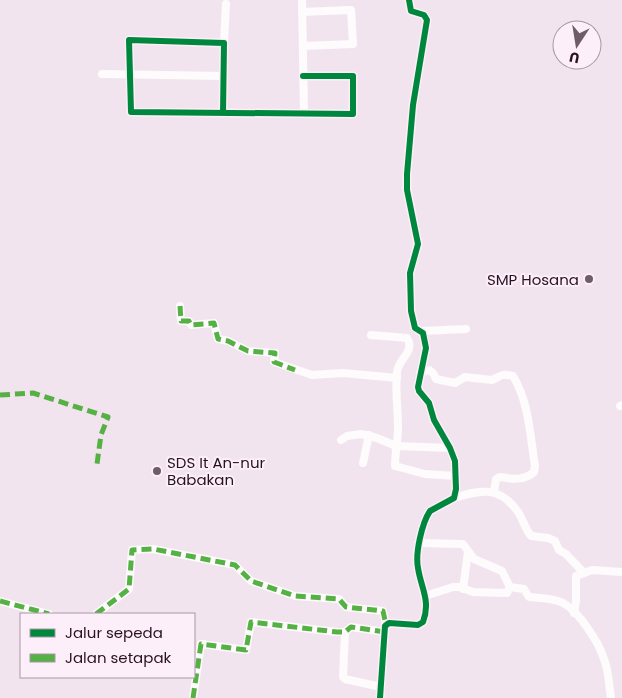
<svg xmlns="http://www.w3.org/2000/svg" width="622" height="698" viewBox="0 0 622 698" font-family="Poppins,sans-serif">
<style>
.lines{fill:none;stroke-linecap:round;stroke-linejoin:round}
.minor{stroke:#fdfbfc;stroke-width:8}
.quiet{stroke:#56b145;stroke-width:5;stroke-dasharray:10 5;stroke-linecap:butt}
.cycleway-casing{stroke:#fdeff9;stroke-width:9}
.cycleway{stroke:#00873e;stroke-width:6}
.poi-dot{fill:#6f5c6b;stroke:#fdeff9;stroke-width:2}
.labels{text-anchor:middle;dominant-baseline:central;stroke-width:4;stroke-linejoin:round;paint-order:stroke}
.poi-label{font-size:15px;fill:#291224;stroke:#fdeff9;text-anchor:end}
</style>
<rect width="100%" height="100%" fill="#f2e4ee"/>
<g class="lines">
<!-- minor -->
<g class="minor">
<polyline points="302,0 304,114"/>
<polyline points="302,12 351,10 353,44 303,46"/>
<polyline points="224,43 226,4"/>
<polyline points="102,74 224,76"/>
<polyline points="223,113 224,43 129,40 131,112 353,114 353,76 303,76"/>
<polyline points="180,306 181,321 189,321 191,325 214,323 218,339 228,341 248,351 275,353 274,362 312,375 343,373 397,378"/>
<polyline points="421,331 466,329"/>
<path d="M 371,335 L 407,338 C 416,351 398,359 397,372 C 395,390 398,409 398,427 C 398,440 395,453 395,466 L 425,474 L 456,476"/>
<path d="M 420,373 L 429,370 L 433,373 L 436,379 L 455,383 L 465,377 L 492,380 C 501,376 501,373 513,376 C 529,402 530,435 535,466 L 534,472 C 524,481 512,479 500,477 L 496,479 L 494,492"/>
<polyline points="620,406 622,405"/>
<polyline points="341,440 347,436 361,434 377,438 396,446 450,448"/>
<polyline points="363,463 369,435"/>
<path d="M 454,498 C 480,490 499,485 518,512 C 523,519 525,529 531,536 L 548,538 L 555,541 L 559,550 L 566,554 L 584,573"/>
<path d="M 420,543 L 463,544 L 474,559 L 502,571 L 510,587 L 524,589 L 529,597 C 540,598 554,598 563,603 C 579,611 599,643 604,659 C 609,671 609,686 611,698"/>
<polyline points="463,589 468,552"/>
<polyline points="425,596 453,587 460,587 473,592 507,593 510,587"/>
<polyline points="0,601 49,614"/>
<polyline points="574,613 576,601 576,576 592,570 622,572"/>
<polyline points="96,614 129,589 132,550 153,549 235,565 251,581 295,596 339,599 346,607 383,611 386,625"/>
<polyline points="345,632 343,677 345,679 381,687"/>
<polyline points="193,698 201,644 246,650 251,622 337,632 345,632 351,627 385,632"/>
<path d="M 380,698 L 385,626 L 389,623 L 418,625 L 423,622 C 431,601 421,588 418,568 C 415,553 422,523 430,511 L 454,498 L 456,489 L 455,461 L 450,448 L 434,420 L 429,403 L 419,391 L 418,387 L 426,348 L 423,333 L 415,328 L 411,311 L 410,273 L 418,244 L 407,190 L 407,174 L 413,105 L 427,20 L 424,15 L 411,11 L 409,0"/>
</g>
<!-- quiet -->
<g class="quiet">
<polyline points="180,306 181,321 189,321 191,325 214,323 218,339 228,341 248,351 275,353 274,362 295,370"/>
<polyline points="0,395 33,393 108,417 101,435 97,464"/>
<polyline points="0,601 49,614"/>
<polyline points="96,614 129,589 132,550 153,549 235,565 251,581 295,596 339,599 346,607 383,611 386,625"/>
<polyline points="193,698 201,644 246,650 251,622 337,632 345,632 351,627 385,632"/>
</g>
<defs>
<g id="cycleway">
<polyline points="223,113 224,43 129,40 131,112 353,114 353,76 303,76"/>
<path d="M 380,698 L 385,626 L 389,623 L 418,625 L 423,622 C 431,601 421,588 418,568 C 415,553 422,523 430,511 L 454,498 L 456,489 L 455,461 L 450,448 L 434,420 L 429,403 L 419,391 L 418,387 L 426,348 L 423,333 L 415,328 L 411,311 L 410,273 L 418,244 L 407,190 L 407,174 L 413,105 L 427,20 L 424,15 L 411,11 L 409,0"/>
</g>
</defs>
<!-- cycleway casing -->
<use href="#cycleway" class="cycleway-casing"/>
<!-- cycleway -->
<use href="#cycleway" class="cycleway"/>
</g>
<!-- markers -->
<g class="poi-dot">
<circle cx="589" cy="279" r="5"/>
<circle cx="157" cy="471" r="5"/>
</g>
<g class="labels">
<!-- poi labels -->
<g class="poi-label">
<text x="579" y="279">SMP Hosana</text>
<text x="167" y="462" text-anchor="start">SDS It An-nur<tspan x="167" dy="17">Babakan</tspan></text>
</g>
</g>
<!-- legend -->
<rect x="20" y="613" width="175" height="65" fill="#fdeff9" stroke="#a897a4"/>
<rect x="30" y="629" width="25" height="8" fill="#00873e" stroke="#a897a4"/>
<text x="65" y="638" font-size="15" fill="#291224">Jalur sepeda</text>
<rect x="30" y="654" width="25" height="8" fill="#56b145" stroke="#a897a4"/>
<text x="65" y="663" font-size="15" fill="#291224">Jalan setapak</text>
<!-- north arrow -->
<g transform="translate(577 45) rotate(192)"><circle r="24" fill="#fdeff9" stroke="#a897a4"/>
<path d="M0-4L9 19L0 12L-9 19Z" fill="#6f5c6b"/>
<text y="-8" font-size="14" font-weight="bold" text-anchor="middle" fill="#291224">U</text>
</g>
</svg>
